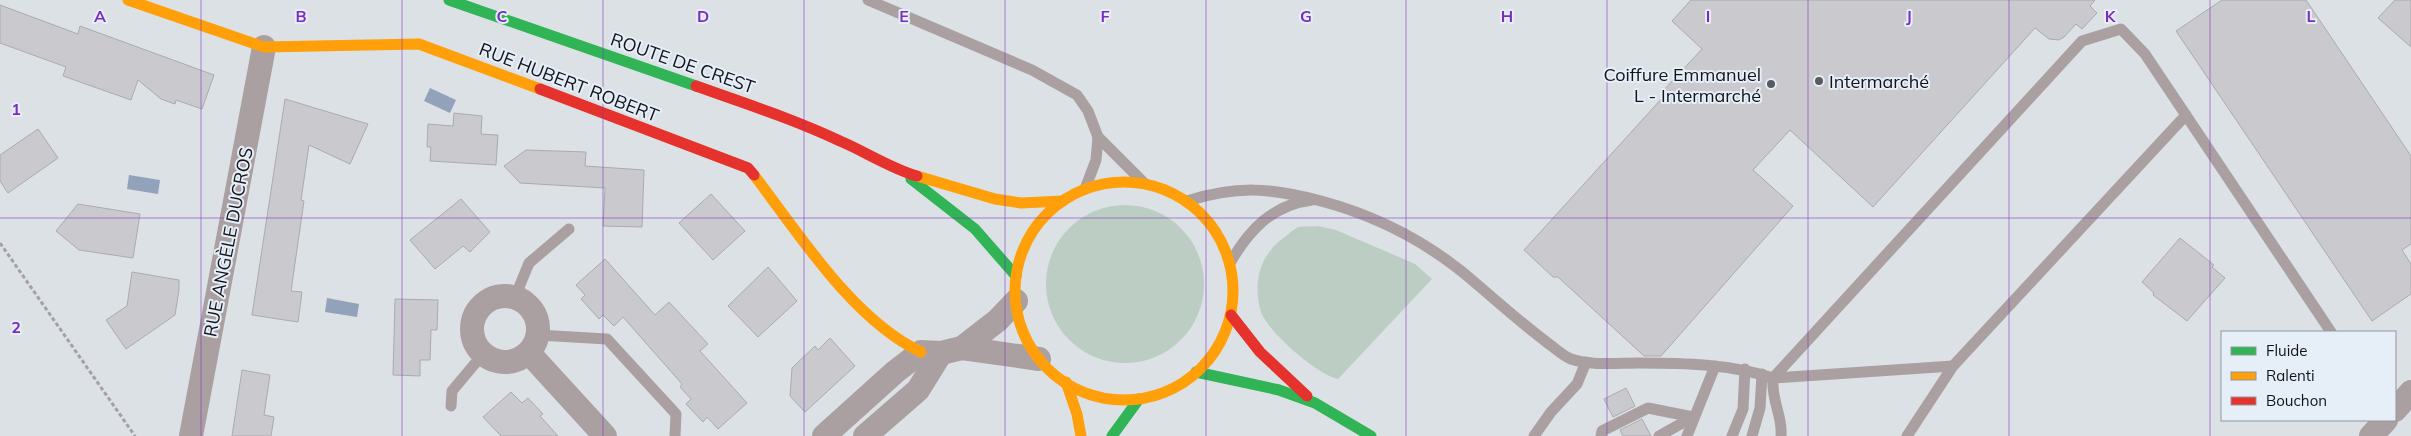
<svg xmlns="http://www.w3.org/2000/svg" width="2411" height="436" viewBox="0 0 2411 436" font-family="Mulish,sans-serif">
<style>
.green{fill:#bccdc3}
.water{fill:#92a2bb}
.building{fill:#c9c9ce;stroke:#aaabaf}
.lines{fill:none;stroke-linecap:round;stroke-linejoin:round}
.path{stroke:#a6a0a2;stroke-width:3;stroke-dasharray:4 2.5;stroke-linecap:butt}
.lane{stroke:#aba0a1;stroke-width:11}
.street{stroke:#aba0a1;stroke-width:24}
.fast{stroke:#30b455;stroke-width:11}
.slow{stroke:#ff9f0a;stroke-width:11}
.jam{stroke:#e5322d;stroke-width:11}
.grid{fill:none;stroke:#7b2cbf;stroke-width:1;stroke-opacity:0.55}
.poi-dot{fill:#585c60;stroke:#e6eef8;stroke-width:2}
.labels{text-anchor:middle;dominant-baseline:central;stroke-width:4;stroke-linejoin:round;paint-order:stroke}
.street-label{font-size:18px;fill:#111418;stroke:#e6eef8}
.poi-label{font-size:18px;fill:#111418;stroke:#e6eef8;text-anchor:end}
.grid-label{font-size:16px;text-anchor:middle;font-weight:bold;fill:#7b2cbf;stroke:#e6eef8;stroke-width:4;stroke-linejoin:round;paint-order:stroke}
</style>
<rect width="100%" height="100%" fill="#dce1e6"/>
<!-- green -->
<g class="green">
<circle cx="1125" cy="284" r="79"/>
<path d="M 1318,226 L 1336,230 L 1415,264 L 1432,279 L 1338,379 C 1317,375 1265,330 1260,309 C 1253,279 1261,253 1286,236 C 1290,233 1295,228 1299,227 C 1304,226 1312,227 1318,226 Z"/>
</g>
<!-- water -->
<g class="water">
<polygon points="430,88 456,100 450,113 424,101"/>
<polygon points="129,175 160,180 158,194 127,189"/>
<polygon points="327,298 359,304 357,317 325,312"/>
</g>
<!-- building -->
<g class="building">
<polygon points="1691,0 2095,0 2090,6 2097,13 2082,29 2076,24 2064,37 2059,40 2049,39 2035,28 1873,207 1790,130 1753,170 1793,206 1661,356 1644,356 1558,277 1553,277 1524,250 1664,96 1661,93 1702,49 1672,21"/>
<polygon points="2222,0 2306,0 2411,156 2411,244 2402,250 2411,264 2411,294 2372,321 2176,31"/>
<polygon points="2395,0 2411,0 2411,47 2378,18"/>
<polygon points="0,5 78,34 80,26 214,75 202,109 176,100 175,104 161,99 138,80 131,100 63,76 66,67 0,43"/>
<polygon points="285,99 368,124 350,164 309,145 301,200 304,201 291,291 302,292 298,322 252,315"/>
<polygon points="454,113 482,116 481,134 498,135 496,165 430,161 431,147 427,147 428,124 453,126"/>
<polygon points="38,129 58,158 8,193 0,181 0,155"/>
<polygon points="526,150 586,152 585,166 644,170 642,227 603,226 605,188 520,183 504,166"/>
<polygon points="711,194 745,231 713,260 679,223"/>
<polygon points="461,199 490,232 470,252 463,246 435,269 410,240"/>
<polygon points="78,204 140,214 133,258 79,250 56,231"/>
<polygon points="2180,238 2214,265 2212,267 2225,278 2187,321 2153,295 2154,293 2142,282"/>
<polygon points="605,259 655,315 669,302 708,344 700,351 747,403 718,429 707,417 703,422 686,404 691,399 680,387 682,384 623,317 614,326 603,315 599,319 581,299 585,295 576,285"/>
<polygon points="768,267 797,301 758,337 728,306"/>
<polygon points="132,272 179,280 179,290 175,315 126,349 106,320 127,306"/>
<polygon points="395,299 438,300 437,330 431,330 430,360 420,360 420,376 393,375"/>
<polygon points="830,338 855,366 805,412 790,396 792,368 815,346 818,350"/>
<polygon points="242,370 270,375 264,415 274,417 271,436 232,436"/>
<polygon points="1626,388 1635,406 1613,417 1604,399"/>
<polygon points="511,392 522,403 528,398 543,414 540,416 558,436 501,436 483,417"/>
<polygon points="1642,419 1651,436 1623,436 1620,430"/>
</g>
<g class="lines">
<!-- path -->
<polyline class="path" points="0,243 135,436"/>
<!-- lane -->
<g class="lane">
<polyline points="868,0 1032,70 1077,95 1088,111 1098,137 1144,183"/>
<polyline points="1085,189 1096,160 1098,137"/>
<path d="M 1187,201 C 1238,185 1271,188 1321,201 C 1381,217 1432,244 1479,286 C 1502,306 1525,326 1549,344 C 1556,349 1563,356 1571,359 C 1592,366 1617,363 1639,363 C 1684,363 1730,364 1773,378 L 2082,41 L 2121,29 L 2145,54 L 2331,332"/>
<path d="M 1230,263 C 1249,230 1272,205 1312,200"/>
<polyline points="515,297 529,263 569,229"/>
<polyline points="538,335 607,339 676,414 675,436"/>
<polyline points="451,406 452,391 483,354"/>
<polyline points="1534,436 1551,412 1577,384 1586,362"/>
<polyline points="1601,436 1602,431 1648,408 1693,417"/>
<polyline points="1659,436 1693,417"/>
<polyline points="1687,436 1715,366"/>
<polyline points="1732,436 1743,409 1745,369"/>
<polyline points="1752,436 1760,408 1762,374"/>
<path d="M 1781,436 C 1783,416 1771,401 1773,378 L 1953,366"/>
<polyline points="1907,436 1953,366 2186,115"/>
</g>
<!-- street -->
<g class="street">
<circle cx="505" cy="329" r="33"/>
<polyline points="962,348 998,320 1016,301"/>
<polyline points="529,353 605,436"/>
<polyline points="2395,410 2411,392"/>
<polyline points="191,436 264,47"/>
<polyline points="824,436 895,372 921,352 941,353 962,348 1039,359"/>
<polyline points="865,436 918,390 941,353"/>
<polyline points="2371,436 2386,420"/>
</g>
<!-- fast -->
<g class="fast">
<polyline points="449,0 696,86"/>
<polyline points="911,179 975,229 1016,276"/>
<polyline points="1196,372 1279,390 1315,403 1371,436"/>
<polyline points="1112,436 1139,399"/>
</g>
<!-- slow -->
<g class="slow">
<polyline points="128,0 264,47 419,44 540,89"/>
<path d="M 754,175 C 799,234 853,320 921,352"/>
<polyline points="917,176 995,199 1021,203 1063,201"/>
<circle cx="1124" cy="291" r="109"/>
<polyline points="1066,382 1077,414 1081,436"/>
</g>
<!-- jam -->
<g class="jam">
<path d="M 696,86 C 744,103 793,119 840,141 C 866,152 890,168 917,176"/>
<polyline points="540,89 748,168 754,175"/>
<polyline points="1231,315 1260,352 1307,396"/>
</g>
</g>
<!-- grid -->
<path class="grid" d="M 201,0 L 201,436M 402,0 L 402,436M 603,0 L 603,436M 804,0 L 804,436M 1005,0 L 1005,436M 1206,0 L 1206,436M 1406,0 L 1406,436M 1607,0 L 1607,436M 1808,0 L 1808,436M 2009,0 L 2009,436M 2210,0 L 2210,436M 0,218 L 2411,218"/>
<!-- markers -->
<g class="poi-dot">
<circle cx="1819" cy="81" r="5"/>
<circle cx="1771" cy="84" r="5"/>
</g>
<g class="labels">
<!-- street labels -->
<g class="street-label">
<text transform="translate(683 63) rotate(19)">ROUTE DE CREST</text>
<text transform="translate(569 82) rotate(21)">RUE HUBERT ROBERT</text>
<text transform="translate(228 242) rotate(-79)">RUE ANGÈLE DUCROS</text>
</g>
<!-- poi labels -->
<g class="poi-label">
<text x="1761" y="74">Coiffure Emmanuel<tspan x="1761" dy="21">L - Intermarché</tspan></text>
<text x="1829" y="81" text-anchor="start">Intermarché</text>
</g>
</g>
<g class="grid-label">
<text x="100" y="22">A</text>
<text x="301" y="22">B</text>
<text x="502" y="22">C</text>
<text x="703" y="22">D</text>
<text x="904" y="22">E</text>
<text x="1105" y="22">F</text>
<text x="1306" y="22">G</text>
<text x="1507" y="22">H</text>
<text x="1708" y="22">I</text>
<text x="1909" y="22">J</text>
<text x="2110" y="22">K</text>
<text x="2311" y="22">L</text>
<text x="16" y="115">1</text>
<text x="16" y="333">2</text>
</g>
<!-- legend -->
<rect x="2221" y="331" width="175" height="90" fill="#e6eef8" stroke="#91979e"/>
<rect x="2231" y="347" width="25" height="8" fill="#30b455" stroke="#91979e"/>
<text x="2266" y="356" font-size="15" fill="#111418">Fluide</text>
<rect x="2231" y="372" width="25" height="8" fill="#ff9f0a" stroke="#91979e"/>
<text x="2266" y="381" font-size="15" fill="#111418">Ralenti</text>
<rect x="2231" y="397" width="25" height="8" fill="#e5322d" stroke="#91979e"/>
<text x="2266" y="406" font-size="15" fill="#111418">Bouchon</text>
</svg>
